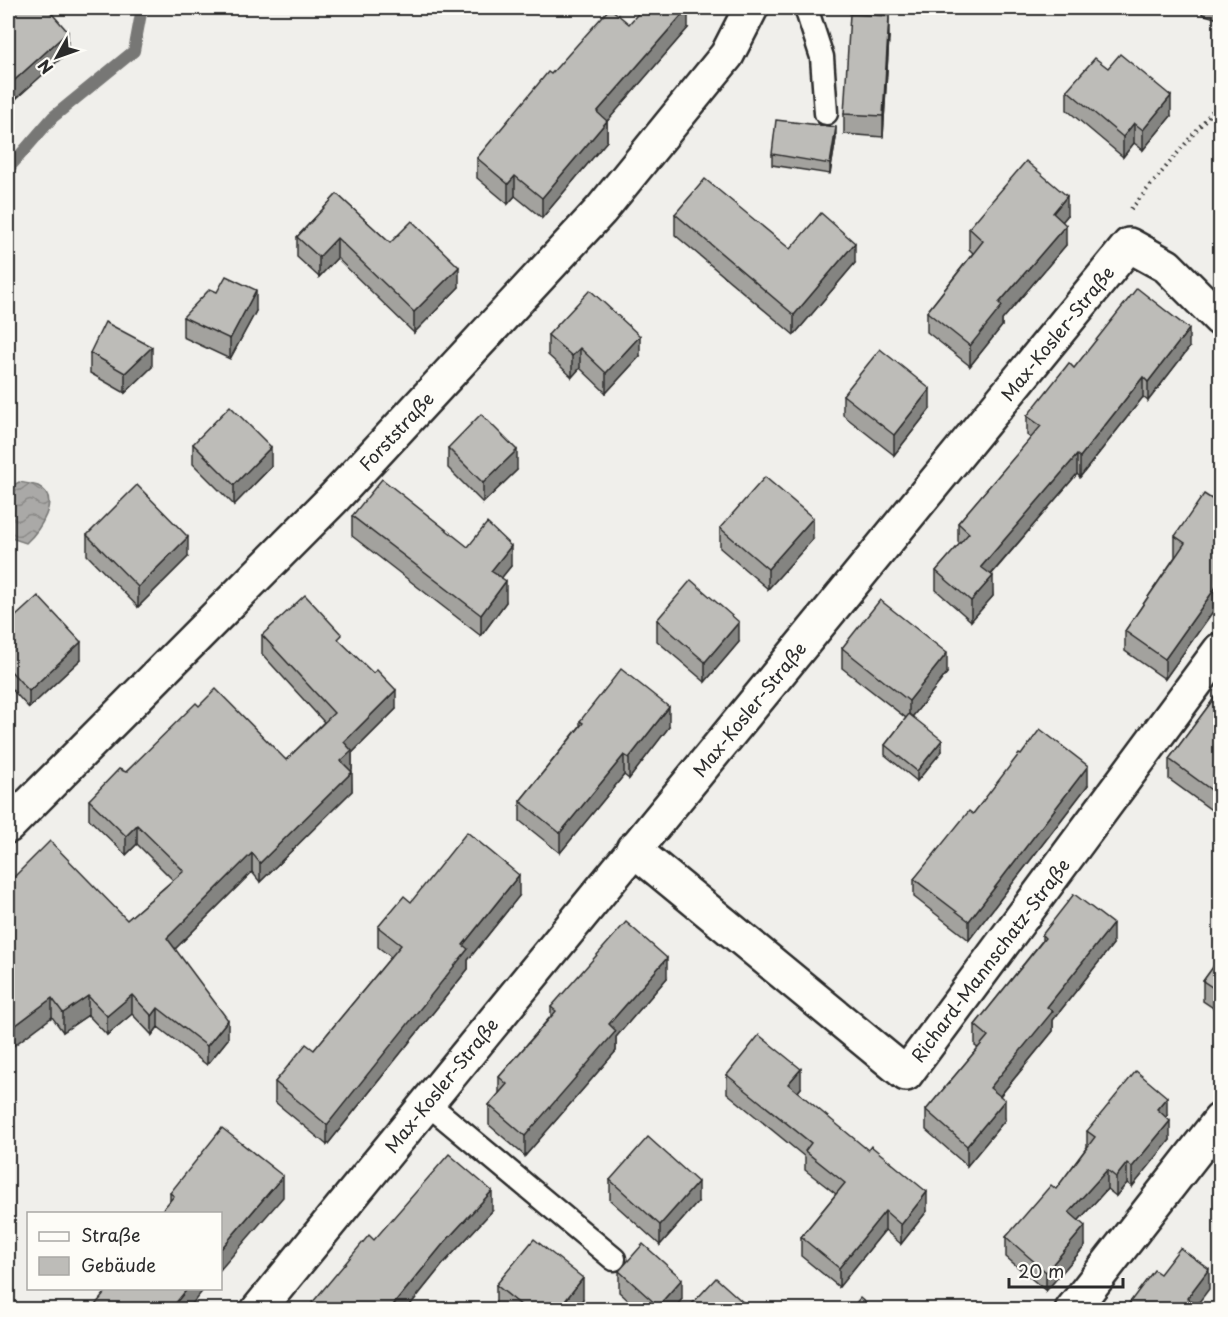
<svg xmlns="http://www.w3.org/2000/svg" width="1228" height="1317" viewBox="0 0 1228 1317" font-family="'Playpen Sans',sans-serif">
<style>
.water{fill:url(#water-waves);stroke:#777775;stroke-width:1.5}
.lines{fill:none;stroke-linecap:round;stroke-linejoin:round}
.stream{stroke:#777775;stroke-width:12}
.service-casing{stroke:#2b2b2b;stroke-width:27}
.minor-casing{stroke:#2b2b2b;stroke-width:38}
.path{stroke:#2b2b2b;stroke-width:4;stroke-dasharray:1.5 4.5;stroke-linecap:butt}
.service{stroke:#fdfcf7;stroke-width:22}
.minor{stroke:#fdfcf7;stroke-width:33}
.wall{fill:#a3a29e;stroke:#2b2b2b;stroke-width:1.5}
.shaded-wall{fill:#848481;stroke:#2b2b2b;stroke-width:1.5}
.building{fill:#bdbcb8;stroke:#2b2b2b;stroke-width:1.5}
.labels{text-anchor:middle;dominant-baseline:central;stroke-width:4.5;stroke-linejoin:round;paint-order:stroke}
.street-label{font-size:18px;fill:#2b2b2b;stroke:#fdfcf7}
</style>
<defs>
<pattern id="water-waves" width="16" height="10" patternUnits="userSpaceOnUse" patternTransform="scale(1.5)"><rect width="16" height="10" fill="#aaa9a7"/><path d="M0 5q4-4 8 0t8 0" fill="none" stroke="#8b8a88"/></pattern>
</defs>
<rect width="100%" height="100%" fill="#f0efeb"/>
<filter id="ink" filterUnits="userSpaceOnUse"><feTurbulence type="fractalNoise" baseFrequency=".0167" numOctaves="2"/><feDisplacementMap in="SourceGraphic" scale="12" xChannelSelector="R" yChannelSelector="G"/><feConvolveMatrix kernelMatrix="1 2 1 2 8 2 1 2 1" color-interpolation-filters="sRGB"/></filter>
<g filter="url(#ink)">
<!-- water -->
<path class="water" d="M 19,482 C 25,483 32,484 38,486 C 63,498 38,532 26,543 L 8,537 L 8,488 Z"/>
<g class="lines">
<!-- stream -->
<polyline class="stream" points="8,169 53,117 134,51 142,8"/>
<defs>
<g id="service">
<polyline points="806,8 822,57 826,113"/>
<polyline points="427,1103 614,1259"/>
</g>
<g id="minor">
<polyline points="8,826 333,499 601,210 727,55 751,8"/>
<polyline points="633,849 906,1074 1220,650"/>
<polyline points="258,1310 1129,245 1167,266 1220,319"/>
<polyline points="1072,1310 1220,1120"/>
</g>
</defs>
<!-- service casing -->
<use href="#service" class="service-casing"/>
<!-- minor casing -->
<use href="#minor" class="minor-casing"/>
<!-- path -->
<polyline class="path" points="1131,209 1220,102"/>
<!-- service -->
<use href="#service" class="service"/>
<!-- minor -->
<use href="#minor" class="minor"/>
</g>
<!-- wall -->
<g class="wall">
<polygon points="1202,8 1221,8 1221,20 1202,14"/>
<polygon points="629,24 688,28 607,121 607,141 542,218 515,196 508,204 477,178 477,158"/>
<polygon points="889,36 883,137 844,134 844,114"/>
<polygon points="1067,90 1171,116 1143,150 1134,143 1123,157 1067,110"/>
<polygon points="836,138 830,174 772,165 772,154"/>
<polygon points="337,194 390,243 459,287 414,333 337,258 319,277 297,257 297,237"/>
<polygon points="675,214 790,249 855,263 794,335 675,235"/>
<polygon points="1067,216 1062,222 1066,245 1002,320 1002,326 970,366 927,332 927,312 973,253 969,249 969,228"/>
<polygon points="256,311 230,359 183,337 183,317"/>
<polygon points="548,335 640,356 606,393 580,368 572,377 548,355"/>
<polygon points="1189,348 1148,401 1143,397 1080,477 1077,474 991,575 993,596 971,621 936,590 936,571 960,544 958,542 958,523 1031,438 1027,435 1027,416 1074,368"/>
<polygon points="90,353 152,367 125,393 90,373"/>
<polygon points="843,395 930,409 894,455 843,415"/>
<polygon points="193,444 271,467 234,505 193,464"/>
<polygon points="448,448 517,470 483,503 448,468"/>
<polygon points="1221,505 1221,600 1165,679 1125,651 1125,631 1175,557 1175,536"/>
<polygon points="352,516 468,547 511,566 501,578 506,602 481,636 352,536"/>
<polygon points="720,528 813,539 768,589 720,548"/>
<polygon points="87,535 188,557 138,607 87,555"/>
<polygon points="8,610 15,617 81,659 29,708 8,685"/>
<polygon points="657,620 739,642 705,682 657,641"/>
<polygon points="262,635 342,643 396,709 352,753 352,770 351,771 352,791 260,882 252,872 175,949 228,1039 207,1065 158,1027 152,1035 132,1014 107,1035 88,1015 63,1032 52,1017 8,883 127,920 173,880 137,844 126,855 89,819 89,800 126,772 199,706 286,760 324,722 262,654"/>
<polygon points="842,648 947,673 912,717 942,751 917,781 885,755 885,745 906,718 842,668"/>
<polygon points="1221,689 1221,817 1169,779 1169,759"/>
<polygon points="580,721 669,727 629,779 624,775 560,853 520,821 520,801 580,726"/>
<polygon points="1021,755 1088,785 969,940 914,897 914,879 973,814"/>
<polygon points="519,896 468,960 468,969 327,1145 275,1102 275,1082 314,1050 391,957 378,947 378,927 411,902"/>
<polygon points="1042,935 1113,944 1053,1020 1053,1031 1000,1096 1005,1120 967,1166 926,1130 926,1110 978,1048 975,1046 975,1025 1042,941"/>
<polygon points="1221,956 1221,1013 1203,1001 1203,981"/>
<polygon points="667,978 616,1037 616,1051 525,1156 489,1125 489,1105 499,1094 499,1077 551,1016 551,1007"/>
<polygon points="727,1075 801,1088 798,1092 927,1211 901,1244 885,1230 839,1287 801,1256 801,1237 836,1194 805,1170 805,1157 727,1093"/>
<polygon points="1167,1116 1166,1117 1170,1140 1132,1187 1127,1183 1116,1196 1107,1189 1079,1220 1085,1246 1046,1291 1006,1257 1006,1237 1056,1189 1087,1147 1087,1131"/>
<polygon points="610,1180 698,1202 660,1245 610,1200"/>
<polygon points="170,1193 283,1197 170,1202"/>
<polygon points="492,1211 443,1264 406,1310 312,1310 312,1303 374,1240"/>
<polygon points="619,1271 682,1299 673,1310 639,1310 619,1292"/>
<polygon points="496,1285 583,1299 575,1310 501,1310 496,1306"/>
</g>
<!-- shaded-wall -->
<g class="shaded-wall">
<polygon points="688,8 688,28 597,133 597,112"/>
<polygon points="889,16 889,36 883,137 883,116"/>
<polygon points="68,32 68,52 8,106 8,86"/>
<polygon points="1171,96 1171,116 1143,150 1143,130"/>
<polygon points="9,116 9,136 8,137 8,117"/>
<polygon points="607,121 607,141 542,218 542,198"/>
<polygon points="1134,123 1134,143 1123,157 1123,137"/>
<polygon points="836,127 836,138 830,174 830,164"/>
<polygon points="515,176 515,196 508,204 508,184"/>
<polygon points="1067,196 1067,216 1053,233 1053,213"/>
<polygon points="1066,225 1066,245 1002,320 1002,326 970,366 970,346 999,303"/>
<polygon points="337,238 337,258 319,277 319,257"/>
<polygon points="855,243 855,263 794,335 794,315"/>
<polygon points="459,267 459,287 414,333 414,312"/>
<polygon points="256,290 256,311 230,359 230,339"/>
<polygon points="1189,329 1189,348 1148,401 1148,382"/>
<polygon points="640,336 640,356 606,393 606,373"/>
<polygon points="152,347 152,367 125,393 125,373"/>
<polygon points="580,348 580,368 572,377 572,356"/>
<polygon points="1143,377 1143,397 1080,477 1080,457"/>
<polygon points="930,389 930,409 894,455 894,435"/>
<polygon points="271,447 271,467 234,505 234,485"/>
<polygon points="517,450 517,470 483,503 483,483"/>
<polygon points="1077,455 1077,474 981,586 981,567"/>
<polygon points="813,518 813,539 768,589 768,569"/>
<polygon points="188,537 188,557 138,607 138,587"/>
<polygon points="511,546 511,566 491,591 491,571"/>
<polygon points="993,576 993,596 971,621 971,601"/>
<polygon points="1221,580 1221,600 1165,679 1165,659"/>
<polygon points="506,581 506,602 481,636 481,615"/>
<polygon points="739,622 739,642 705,682 705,662"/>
<polygon points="81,642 81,659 29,708 29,691"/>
<polygon points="947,653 947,673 909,721 909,701"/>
<polygon points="396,690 396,709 352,753 352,770 341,780 341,761 344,742"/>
<polygon points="669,707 669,727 629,779 629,758"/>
<polygon points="942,740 942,751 917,781 917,771"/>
<polygon points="624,755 624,775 560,853 560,833"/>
<polygon points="1088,766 1088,785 969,940 969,921"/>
<polygon points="352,772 352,791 260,882 260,863"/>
<polygon points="137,825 137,844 126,855 126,836"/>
<polygon points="252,853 252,872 167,957 167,938"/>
<polygon points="519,875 519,896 468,960 468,969 327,1145 327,1125 463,945"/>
<polygon points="1113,924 1113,944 1053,1020 1053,1031 990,1108 990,1088 1047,1007"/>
<polygon points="667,958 667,978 616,1037 616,1051 525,1156 525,1136 609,1024"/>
<polygon points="132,995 132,1014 107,1035 107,1016"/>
<polygon points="88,996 88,1015 63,1032 63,1013"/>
<polygon points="52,998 52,1017 8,1050 8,1031"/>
<polygon points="158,1008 158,1027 152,1035 152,1016"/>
<polygon points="228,1020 228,1039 207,1065 207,1046"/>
<polygon points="801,1069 801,1088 788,1103 788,1084"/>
<polygon points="1167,1097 1167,1116 1157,1129 1157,1109"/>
<polygon points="1005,1100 1005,1120 967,1166 967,1146"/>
<polygon points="1170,1121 1170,1140 1132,1187 1132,1167"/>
<polygon points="1127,1163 1127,1183 1116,1196 1116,1177"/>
<polygon points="1107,1170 1107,1189 1069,1231 1069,1212"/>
<polygon points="283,1176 283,1197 220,1270 220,1250"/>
<polygon points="698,1182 698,1202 660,1245 660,1225"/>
<polygon points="492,1191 492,1211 443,1264 406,1310 389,1310 443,1244"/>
<polygon points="927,1192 927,1211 901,1244 901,1225"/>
<polygon points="885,1211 885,1230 839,1287 839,1268"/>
<polygon points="1085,1226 1085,1246 1046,1291 1046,1272"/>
<polygon points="1209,1269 1209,1289 1193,1310 1187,1298"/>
<polygon points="583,1278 583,1299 575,1310 558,1310"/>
<polygon points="682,1279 682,1299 673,1310 658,1310 658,1306"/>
<polygon points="188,1288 205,1288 187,1310 170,1310"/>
</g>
<!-- building -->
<g class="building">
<polygon points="11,8 47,8 68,32 8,86 8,11"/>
<polygon points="610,8 629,24 643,8 688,8 597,112 607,121 542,198 515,176 508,184 477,158 548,72 551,74"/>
<polygon points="850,14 889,16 883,116 844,114"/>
<polygon points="1120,54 1171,96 1143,130 1134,123 1123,137 1067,90 1095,58 1108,68"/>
<polygon points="776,120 836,127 830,164 772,154"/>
<polygon points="1026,161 1067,196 1053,213 1066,225 999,303 1002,306 970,346 927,312 983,241 969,228"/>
<polygon points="705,179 790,249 821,213 855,243 794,315 675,214"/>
<polygon points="337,194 390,243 412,221 459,267 414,312 337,238 319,257 297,237"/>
<polygon points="226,276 256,290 230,339 183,317 210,289 217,292"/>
<polygon points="1137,288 1189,329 1148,382 1143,377 1080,457 1077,455 981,567 993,576 971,601 936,571 969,533 958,523 1041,426 1027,416 1069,363 1074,368"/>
<polygon points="590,290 640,336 606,373 580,348 572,356 548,335"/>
<polygon points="105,322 152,347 125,373 90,353"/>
<polygon points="880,349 930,389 894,435 843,395"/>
<polygon points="230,406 271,447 234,485 193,444"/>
<polygon points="481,414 517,450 483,483 448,448"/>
<polygon points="765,477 813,518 768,569 720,528"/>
<polygon points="382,479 468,547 487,523 511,546 491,571 506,581 481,615 352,516"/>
<polygon points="137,485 188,537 138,587 87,535"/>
<polygon points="1204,494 1221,505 1221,580 1165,659 1125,631 1185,543 1175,536"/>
<polygon points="691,580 739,622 705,662 657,620"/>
<polygon points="305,595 342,635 338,639 373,673 377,670 396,690 344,742 352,751 341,761 352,772 260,863 252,853 167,938 228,1020 207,1046 158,1008 152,1016 132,995 107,1016 88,996 63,1013 52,998 8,1031 8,883 50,841 127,920 184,871 137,825 126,836 89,800 119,769 126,772 196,703 199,706 216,689 286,760 334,713 262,635"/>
<polygon points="38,596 81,642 29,691 8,668 8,610 15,617"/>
<polygon points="880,600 947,653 909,701 842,648"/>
<polygon points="621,669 669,707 629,758 624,755 560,833 520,801 583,723 580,721"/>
<polygon points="1221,689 1221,797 1169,759"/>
<polygon points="909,714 942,740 917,771 885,745"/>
<polygon points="1040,729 1088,766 969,921 914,879 969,811 973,814 1019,754 1021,755"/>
<polygon points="467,832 519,875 463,945 468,949 327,1125 275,1082 306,1044 314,1050 401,945 378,927 404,896 411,902"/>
<polygon points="1074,894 1113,924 1047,1007 1053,1011 990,1088 1005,1100 967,1146 926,1110 988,1036 975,1025 1045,938 1042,935"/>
<polygon points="626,922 667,958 609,1024 616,1031 525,1136 489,1105 507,1084 499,1077 556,1011 551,1007"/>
<polygon points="1221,956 1221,993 1203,981"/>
<polygon points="759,1035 801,1069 788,1084 868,1150 871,1146 927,1192 901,1225 885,1211 839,1268 801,1237 845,1183 805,1151 811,1143 727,1075"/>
<polygon points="1136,1071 1167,1097 1157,1109 1170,1121 1132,1167 1127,1163 1116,1177 1107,1170 1069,1212 1085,1226 1046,1272 1006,1237 1051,1185 1056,1189 1095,1137 1087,1131"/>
<polygon points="222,1128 283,1176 220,1250 220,1214 159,1214 174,1196 170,1193"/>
<polygon points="648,1137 698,1182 660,1225 610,1180"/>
<polygon points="449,1154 492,1191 443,1244 389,1310 319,1310 312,1303 369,1235 374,1240"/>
<polygon points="534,1239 583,1278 558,1310 527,1310 496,1285"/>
<polygon points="643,1244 682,1279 658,1306 619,1271"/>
<polygon points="1180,1248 1209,1269 1187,1298 1199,1307 1197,1310 1124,1310 1154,1270 1160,1274"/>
<polygon points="716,1278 745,1304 740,1310 696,1310 691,1305"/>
<polygon points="109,1288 188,1288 170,1310 91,1310"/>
<polygon points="860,1298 874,1310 850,1310"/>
</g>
</g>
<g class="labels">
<!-- street labels -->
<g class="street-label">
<text transform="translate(1057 333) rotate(-51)">Max-Kosler-Straße</text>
<text transform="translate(396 431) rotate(-47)">Forststraße</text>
<text transform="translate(749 709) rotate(-51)">Max-Kosler-Straße</text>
<text transform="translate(990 960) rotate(-53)">Richard-Mannschatz-Straße</text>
<text transform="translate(441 1085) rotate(-51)">Max-Kosler-Straße</text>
</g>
</g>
<!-- margin -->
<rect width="1228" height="1317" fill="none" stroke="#fdfcf7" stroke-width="30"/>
<rect x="15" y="15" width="1198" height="1287" fill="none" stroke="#2b2b2b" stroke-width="2" filter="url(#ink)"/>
<!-- legend -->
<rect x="27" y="1212" width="195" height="78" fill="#fdfcf7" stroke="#a9a8a5" stroke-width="1.5"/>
<rect x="39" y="1232" width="30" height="9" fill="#fdfcf7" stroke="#a9a8a5" stroke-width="1.5"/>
<text x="81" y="1242" font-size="18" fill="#2b2b2b">Straße</text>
<rect x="39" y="1257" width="30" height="18" fill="#bdbcb8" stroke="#a9a8a5" stroke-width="1.5"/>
<text x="81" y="1272" font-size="18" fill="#2b2b2b">Gebäude</text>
<!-- north arrow -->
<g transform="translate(57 57) rotate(230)" stroke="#fdfcf7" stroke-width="4.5" paint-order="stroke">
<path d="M0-4.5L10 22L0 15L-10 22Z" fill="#2b2b2b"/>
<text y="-9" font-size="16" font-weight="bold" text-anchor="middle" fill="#2b2b2b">N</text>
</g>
<!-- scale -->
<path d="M1009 1278v9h114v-9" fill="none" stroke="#2b2b2b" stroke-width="3"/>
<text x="1018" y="1278" font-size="18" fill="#2b2b2b" stroke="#fdfcf7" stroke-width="4.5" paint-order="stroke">20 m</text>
</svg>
